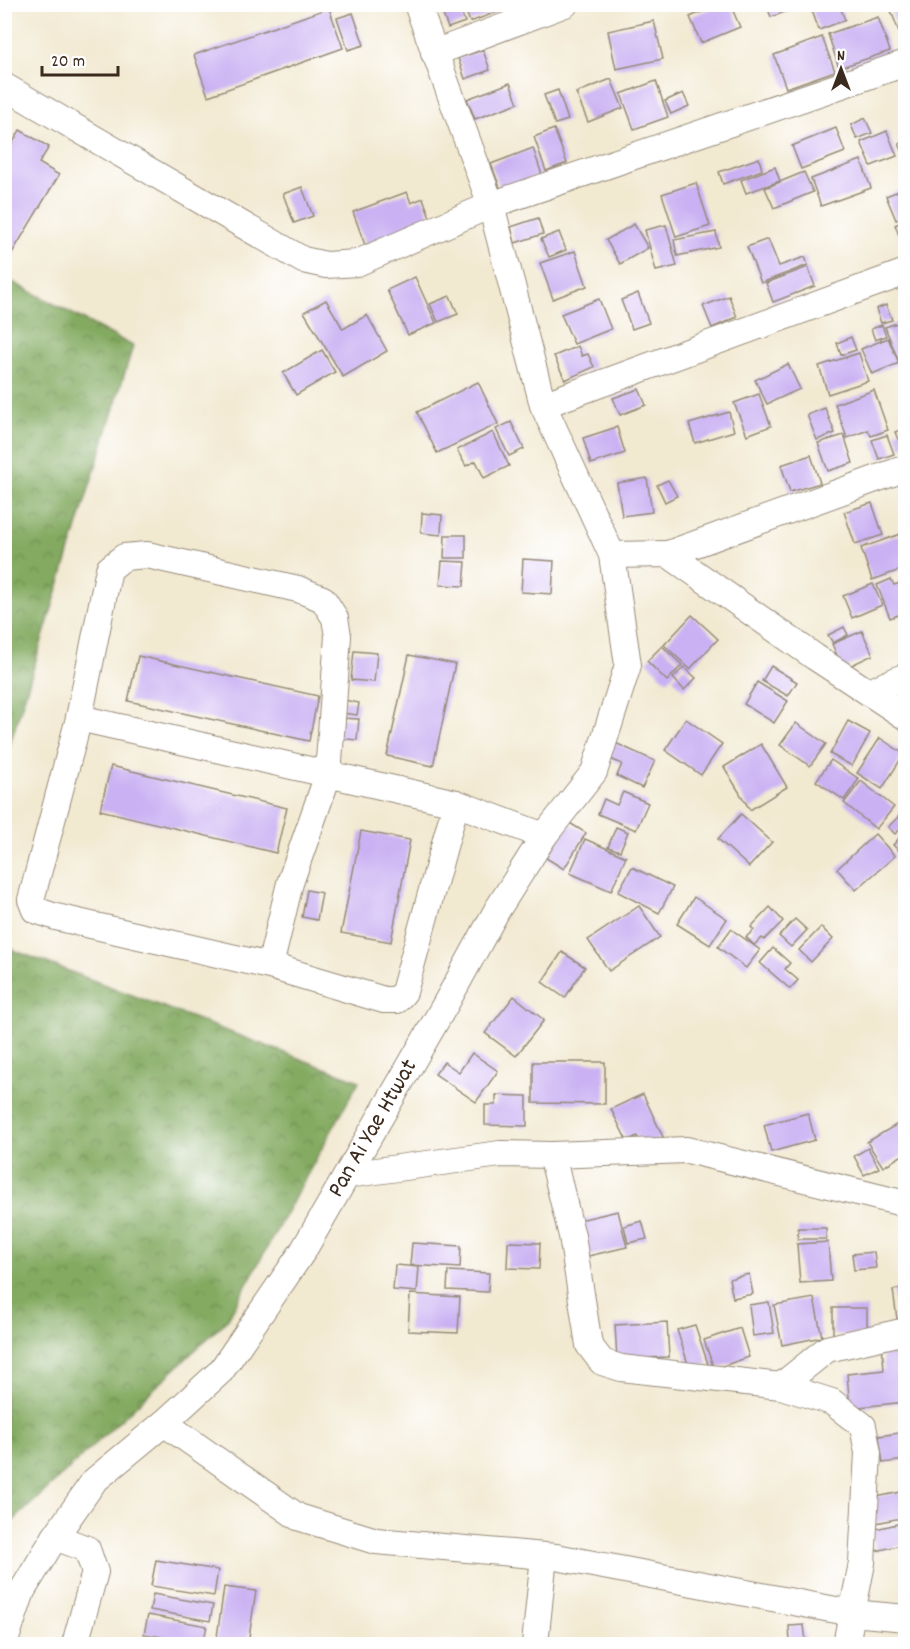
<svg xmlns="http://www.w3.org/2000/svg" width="910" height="1649" viewBox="0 0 910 1649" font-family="Dekko,sans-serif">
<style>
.forest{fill:url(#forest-crowns);stroke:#5f6a40;stroke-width:1.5}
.building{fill:#cab1f3}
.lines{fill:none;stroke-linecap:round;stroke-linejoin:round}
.minor-casing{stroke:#968a78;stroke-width:28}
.minor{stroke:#fff;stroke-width:26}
.labels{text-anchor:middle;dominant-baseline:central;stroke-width:6;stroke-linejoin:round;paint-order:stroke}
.street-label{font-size:24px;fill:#3b2a1e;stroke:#fff}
</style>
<defs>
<pattern id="forest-crowns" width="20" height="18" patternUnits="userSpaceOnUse" patternTransform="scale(1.5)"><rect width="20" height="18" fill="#83aa61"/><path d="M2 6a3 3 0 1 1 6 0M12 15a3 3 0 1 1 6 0" fill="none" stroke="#6c8b4f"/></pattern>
</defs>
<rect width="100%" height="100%" fill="#fff"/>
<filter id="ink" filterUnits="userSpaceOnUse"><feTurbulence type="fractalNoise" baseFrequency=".0167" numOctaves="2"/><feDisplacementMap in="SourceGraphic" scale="12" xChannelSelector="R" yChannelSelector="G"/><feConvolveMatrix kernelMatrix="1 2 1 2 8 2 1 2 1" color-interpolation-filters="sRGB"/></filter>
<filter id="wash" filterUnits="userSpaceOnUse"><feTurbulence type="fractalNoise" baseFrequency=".008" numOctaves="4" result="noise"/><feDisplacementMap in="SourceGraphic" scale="24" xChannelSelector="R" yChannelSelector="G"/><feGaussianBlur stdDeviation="1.35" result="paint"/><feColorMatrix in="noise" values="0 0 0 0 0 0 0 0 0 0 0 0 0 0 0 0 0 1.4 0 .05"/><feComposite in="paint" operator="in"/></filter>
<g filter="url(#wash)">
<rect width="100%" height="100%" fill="#f2e9d1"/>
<!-- forest -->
<g class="forest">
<polygon points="5,278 133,346 5,760"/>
<polygon points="5,947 359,1081 227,1320 12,1522 5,1551"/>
</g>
<g id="blocks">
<!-- building -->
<g class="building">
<polygon points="439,4 458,4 465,22 448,28"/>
<polygon points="463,4 506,4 508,8 470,22"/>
<polygon points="720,4 730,4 740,27 701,43 690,17"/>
<polygon points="766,4 804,4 804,5 771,17"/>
<polygon points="819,4 839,4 845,20 819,30 811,8"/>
<polygon points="906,6 906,47 905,47 891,11"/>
<polygon points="329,8 343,48 208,96 194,55"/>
<polygon points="353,13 364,45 348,50 337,18"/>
<polygon points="878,17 890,51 839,68 828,34"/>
<polygon points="654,21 663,59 616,69 608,31"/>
<polygon points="822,37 835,71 786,88 774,55"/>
<polygon points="483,50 490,70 465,79 458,58"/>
<polygon points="611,79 623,108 588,122 576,93"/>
<polygon points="656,81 668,117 634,129 621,94"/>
<polygon points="510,83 518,103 475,119 467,99"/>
<polygon points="558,90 568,120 555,124 544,95"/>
<polygon points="683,93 689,106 671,114 665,101"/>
<polygon points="865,118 872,133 857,139 851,125"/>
<polygon points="836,128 845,152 801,169 792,146"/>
<polygon points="554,129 567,163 546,171 534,137"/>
<polygon points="20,130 49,147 39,163 59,175 9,258 4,255 4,143 11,146"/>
<polygon points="887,131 897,156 871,166 861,142"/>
<polygon points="906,141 906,158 899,144"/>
<polygon points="533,148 542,175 501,190 491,164"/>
<polygon points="759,158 762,170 723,184 719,172"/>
<polygon points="861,160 871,188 821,206 811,179"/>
<polygon points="775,167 780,181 746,193 741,180"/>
<polygon points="804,172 813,192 774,208 765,188"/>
<polygon points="696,183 710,226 676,237 662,194"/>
<polygon points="302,187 313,216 294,223 283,194"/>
<polygon points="906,188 906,216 896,220 886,196"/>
<polygon points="407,192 411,203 423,198 431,220 365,245 353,212"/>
<polygon points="538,218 543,234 515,243 511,227"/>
<polygon points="906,220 906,238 901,240 895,225"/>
<polygon points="634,224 648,248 620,264 606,240"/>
<polygon points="666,225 677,266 656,271 645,230"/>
<polygon points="559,232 566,250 549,257 541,239"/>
<polygon points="716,232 719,247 677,256 674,240"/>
<polygon points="768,239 779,266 805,257 808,265 761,283 747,247"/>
<polygon points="575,251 587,286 553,299 540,263"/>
<polygon points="808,267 815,286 773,302 766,283"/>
<polygon points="415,277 436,323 408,335 387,290"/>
<polygon points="638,293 649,323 632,329 621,300"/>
<polygon points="450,296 458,314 438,322 430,304"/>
<polygon points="729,296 737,317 712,328 703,306"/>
<polygon points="599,299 611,329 574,344 561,314"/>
<polygon points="326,300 343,329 367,315 387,351 343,377 304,312"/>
<polygon points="886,305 892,320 881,323 876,309"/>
<polygon points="906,320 906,368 902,370 885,327"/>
<polygon points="882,325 886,336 875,340 871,329"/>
<polygon points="851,337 856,350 841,355 837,343"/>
<polygon points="888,338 899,363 872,374 861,349"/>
<polygon points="578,346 582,356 588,354 594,367 565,380 554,356"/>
<polygon points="322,350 335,372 296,395 283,373"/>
<polygon points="859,353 868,381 828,394 819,366"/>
<polygon points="788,364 800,389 767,404 755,380"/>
<polygon points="478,382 498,424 437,453 417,412"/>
<polygon points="639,389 646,405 620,415 613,398"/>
<polygon points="874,390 888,430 871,436 868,430 847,438 835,404"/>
<polygon points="759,394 771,426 747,435 734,403"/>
<polygon points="825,408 835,433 817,440 807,415"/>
<polygon points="729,412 734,431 695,443 689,424"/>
<polygon points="511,422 524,449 509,456 496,429"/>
<polygon points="617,427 625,453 591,464 583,438"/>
<polygon points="906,428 906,446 901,447 895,432"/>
<polygon points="493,432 509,466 484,478 476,461 466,466 457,450"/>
<polygon points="844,435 853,463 828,471 818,443"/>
<polygon points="887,435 894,454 879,459 872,440"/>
<polygon points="811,455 820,483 790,492 781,465"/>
<polygon points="647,478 652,512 622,516 617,483"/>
<polygon points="668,480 677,496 665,502 657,485"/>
<polygon points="872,503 883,535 855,544 844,512"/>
<polygon points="422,513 442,515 441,535 421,533"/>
<polygon points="906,532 906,568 872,580 861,548"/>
<polygon points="445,535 466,535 466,558 444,558"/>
<polygon points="523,559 554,561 552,594 521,592"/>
<polygon points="442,561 466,562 464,586 440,585"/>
<polygon points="891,579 894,585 906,581 906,612 890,618 877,585"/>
<polygon points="873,584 882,605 852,618 843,596"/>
<polygon points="692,615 718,639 690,669 664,645"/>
<polygon points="844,627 848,635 833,643 828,635"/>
<polygon points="862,631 873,655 843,669 832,644"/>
<polygon points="662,646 682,665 667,681 647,661"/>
<polygon points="354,651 377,653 374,682 351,680"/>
<polygon points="409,655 455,664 433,766 387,756"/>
<polygon points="138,656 318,696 309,741 128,701"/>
<polygon points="771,666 797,682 788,696 762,681"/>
<polygon points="684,667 696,678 684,690 673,678"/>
<polygon points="757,682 788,701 774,723 744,704"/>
<polygon points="344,700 359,703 357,715 342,713"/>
<polygon points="339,718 359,719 357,740 337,738"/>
<polygon points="686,719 722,744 701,775 665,750"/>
<polygon points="848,721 870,733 852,766 830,754"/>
<polygon points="796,723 826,744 810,766 780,745"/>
<polygon points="880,738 904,754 882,789 857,773"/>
<polygon points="611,741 655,761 642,788 617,776 622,764 604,756"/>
<polygon points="761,744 787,787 750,810 724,767"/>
<polygon points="831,760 859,779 844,800 816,781"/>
<polygon points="111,766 287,808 276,853 100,810"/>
<polygon points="861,781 894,807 876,829 844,803"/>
<polygon points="623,792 648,803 636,830 598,814 604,799 617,805"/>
<polygon points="741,814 772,842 749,867 718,839"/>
<polygon points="901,814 906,819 906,824 895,834 888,827"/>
<polygon points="568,822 586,833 564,869 546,858"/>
<polygon points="616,827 628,832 620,851 608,847"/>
<polygon points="361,831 410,840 391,942 341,933"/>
<polygon points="906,831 906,858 893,845"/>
<polygon points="875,834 895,856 856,890 837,869"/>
<polygon points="585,839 626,857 611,891 570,873"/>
<polygon points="632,867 673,887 659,913 618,892"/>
<polygon points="307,890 322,893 317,920 302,917"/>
<polygon points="694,897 727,919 710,945 677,924"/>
<polygon points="639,906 660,937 609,971 588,940"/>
<polygon points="770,907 783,921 764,940 762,938 754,945 746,937 754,930 751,927"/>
<polygon points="795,919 807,930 791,947 779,936"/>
<polygon points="821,927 833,939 811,962 799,950"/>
<polygon points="731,929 760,950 746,968 718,947"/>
<polygon points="773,948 790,963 785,969 798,980 790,989 760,963"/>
<polygon points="562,952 585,967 565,998 542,982"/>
<polygon points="514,996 544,1020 516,1056 485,1033"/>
<polygon points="472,1053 498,1071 476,1102 435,1074 444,1062 459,1072"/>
<polygon points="533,1062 605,1062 605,1104 533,1103"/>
<polygon points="643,1094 663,1137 642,1147 637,1136 627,1141 611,1109"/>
<polygon points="496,1095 527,1096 527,1126 485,1125 485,1105 496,1105"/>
<polygon points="808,1113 815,1140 771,1152 764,1125"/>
<polygon points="906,1119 906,1153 883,1167 867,1142"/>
<polygon points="868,1148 879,1168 864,1175 854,1156"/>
<polygon points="618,1211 627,1247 584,1257 575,1221"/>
<polygon points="642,1221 647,1239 628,1243 624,1226"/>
<rect x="798" y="1228" width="28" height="11"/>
<polygon points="508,1242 540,1243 539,1269 507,1268"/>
<polygon points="828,1242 831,1281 800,1283 797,1244"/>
<polygon points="412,1243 461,1246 460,1268 410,1265"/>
<polygon points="874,1252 876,1268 854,1270 852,1254"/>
<polygon points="395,1265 419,1267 417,1292 393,1290"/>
<polygon points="448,1271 489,1273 488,1292 447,1290"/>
<polygon points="749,1274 753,1294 733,1298 729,1279"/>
<polygon points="906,1288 906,1318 897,1319 893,1290"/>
<polygon points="410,1294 460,1297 458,1333 408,1331"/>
<polygon points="814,1298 822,1337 782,1345 774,1305"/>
<polygon points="769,1302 774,1333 753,1336 749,1305"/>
<rect x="833" y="1308" width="34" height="27"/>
<polygon points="667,1322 669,1357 617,1359 615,1325"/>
<polygon points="695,1325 708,1364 690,1370 677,1330"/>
<polygon points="740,1328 749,1357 714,1369 704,1340"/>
<polygon points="903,1343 906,1402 850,1408 847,1374 884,1370 882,1345"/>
<polygon points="906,1432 906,1460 883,1463 879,1436"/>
<polygon points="906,1491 906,1517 876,1523 871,1498"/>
<polygon points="906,1522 906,1544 876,1551 871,1530"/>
<polygon points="156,1560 218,1570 214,1596 151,1586"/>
<polygon points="224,1587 256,1591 248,1644 216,1644"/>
<polygon points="153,1594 213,1605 210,1621 150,1610"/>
<polygon points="148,1615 207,1626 203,1644 144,1634"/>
<polygon points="804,1625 806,1642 790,1643 789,1626"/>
</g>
</g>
</g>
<g filter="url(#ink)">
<use href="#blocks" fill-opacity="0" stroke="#968a78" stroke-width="1.5"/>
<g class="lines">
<defs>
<g id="minor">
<polyline points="434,53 565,4"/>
<polyline points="4,86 303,260 326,265 357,263 491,205 906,63"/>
<polyline points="543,405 906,272"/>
<polyline points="668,554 906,468"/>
<polyline points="612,555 668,554 815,657 906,717"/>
<polyline points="869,692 906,676"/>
<polyline points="79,718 456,803 544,836"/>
<polyline points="270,966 290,883 328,775 338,636 335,618 323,599 298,589 147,555 124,557 109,569 79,718 31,900 35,910 56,917 270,966 384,1000 397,1000 404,992 456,803"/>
<polyline points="552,1155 572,1236 589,1345 602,1362 621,1368 781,1386 832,1402 863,1426 868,1453 862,1563 846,1644"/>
<polyline points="347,1175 500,1154 552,1155 687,1150 906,1204"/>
<polyline points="781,1386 827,1349 906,1331"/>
<polyline points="164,1423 298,1517 376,1541 556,1557 852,1613 906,1618"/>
<polyline points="55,1537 87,1549 95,1572 75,1644"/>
<path id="s1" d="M 4,1644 L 22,1591 L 55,1537 L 94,1481 L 164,1423 L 221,1371 L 303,1251 L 445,1005 L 497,910 L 544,836 L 594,772 L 628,665 L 612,555 L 543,405 L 491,205 L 417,4"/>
<polyline points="535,1644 544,1556"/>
</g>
</defs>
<!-- minor casing -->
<use href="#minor" class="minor-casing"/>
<!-- minor -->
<use href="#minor" class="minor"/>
</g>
</g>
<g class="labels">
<!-- street labels -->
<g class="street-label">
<text stroke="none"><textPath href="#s1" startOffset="642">Pan Ai Yae Htwat</textPath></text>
</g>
</g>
<!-- margin -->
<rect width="910" height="1649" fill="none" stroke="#fff" stroke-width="24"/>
<!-- north arrow -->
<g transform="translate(841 69)" stroke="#ffffff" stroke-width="4.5" paint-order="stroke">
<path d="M0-4.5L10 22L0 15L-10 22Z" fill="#3b2a1e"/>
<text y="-9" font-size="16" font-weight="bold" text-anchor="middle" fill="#3b2a1e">N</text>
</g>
<!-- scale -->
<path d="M42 66v9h76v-9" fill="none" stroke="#3b2a1e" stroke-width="3"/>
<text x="51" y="66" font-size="18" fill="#3b2a1e" stroke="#ffffff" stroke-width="4.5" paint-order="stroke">20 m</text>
</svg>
